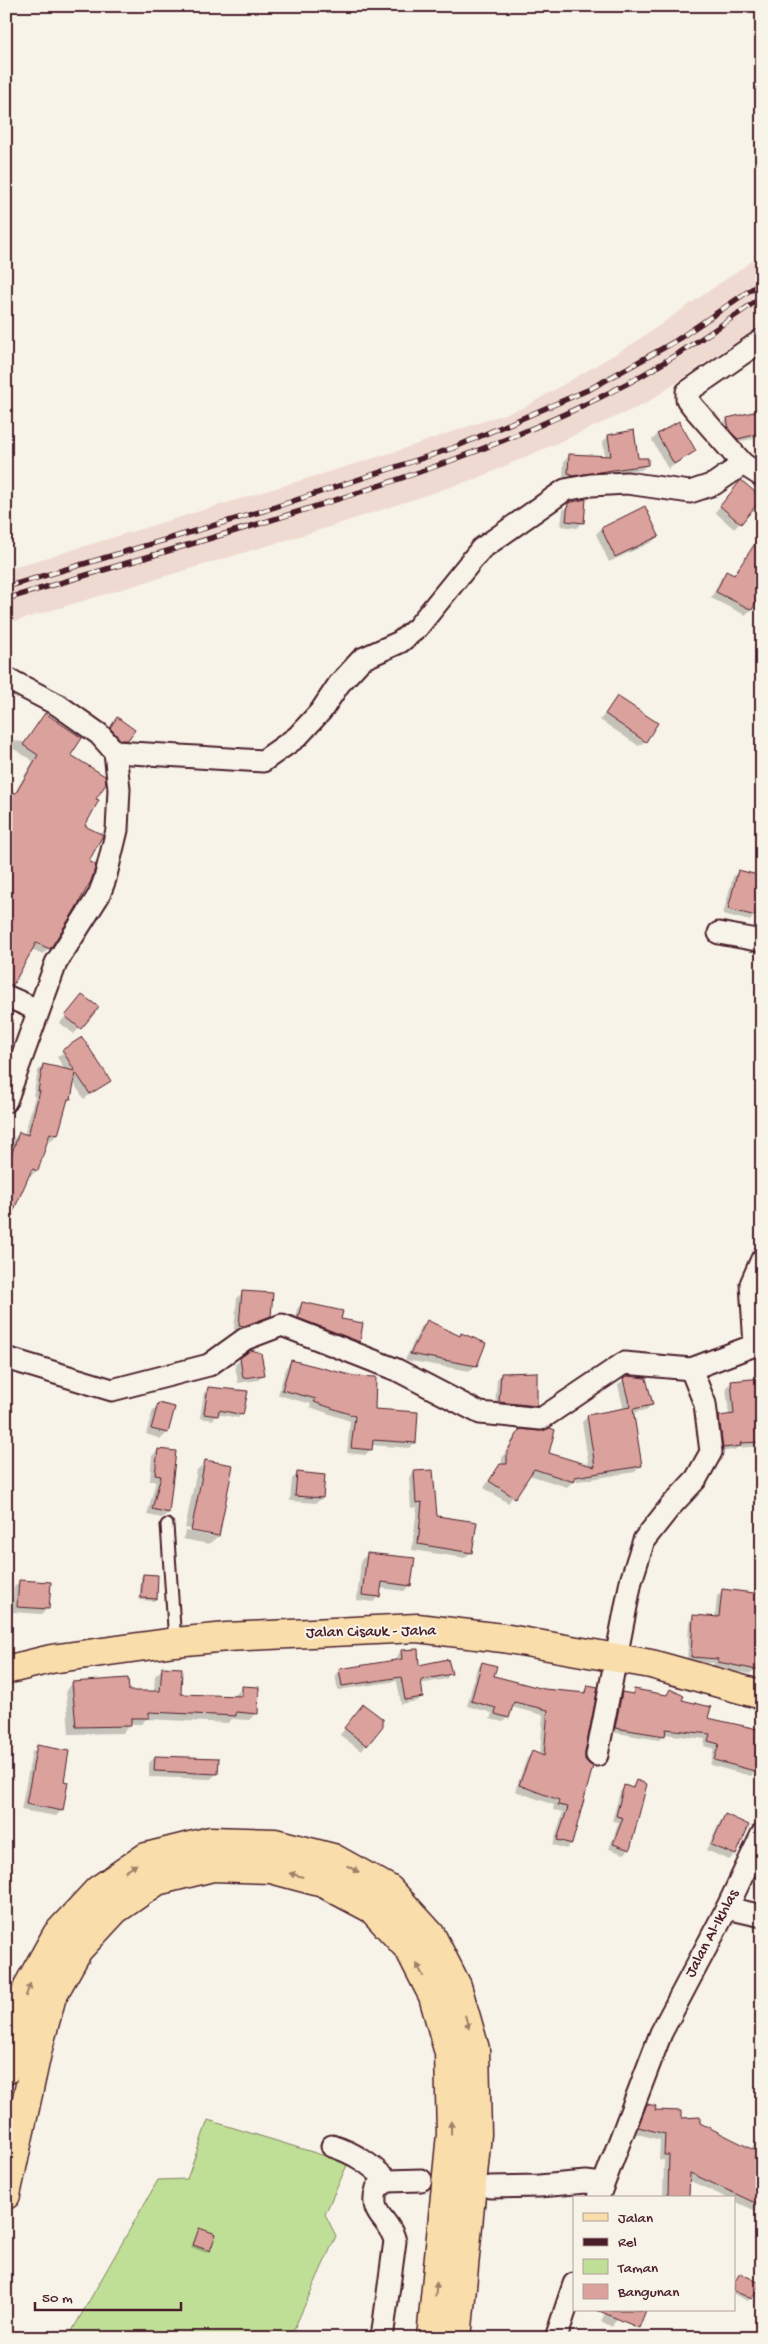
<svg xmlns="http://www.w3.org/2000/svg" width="768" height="2344" viewBox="0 0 768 2344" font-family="'Gochi Hand',sans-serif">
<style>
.built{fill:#efdad1}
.green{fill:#bfdf97;stroke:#847f61}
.shadow{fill:#0003}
.building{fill:#dba19c;stroke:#4a1f2b}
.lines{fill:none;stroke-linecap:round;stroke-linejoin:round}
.service-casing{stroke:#4a1f2b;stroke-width:15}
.minor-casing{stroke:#4a1f2b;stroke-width:25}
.primary-casing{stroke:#4a1f2b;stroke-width:31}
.motorway-casing{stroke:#4a1f2b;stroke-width:31}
.service{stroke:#f7f3e8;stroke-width:11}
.minor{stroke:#f7f3e8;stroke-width:21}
.primary{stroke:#f9deab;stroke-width:28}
.motorway{stroke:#f9deab;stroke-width:28}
.rail-casing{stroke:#4a1f2b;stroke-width:5.5}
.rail{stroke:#f7f3e8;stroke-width:4;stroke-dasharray:11;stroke-linecap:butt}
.oneway{fill:#a27e6b}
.labels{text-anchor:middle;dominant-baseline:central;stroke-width:4;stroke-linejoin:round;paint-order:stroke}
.street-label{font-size:16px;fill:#4a1f2b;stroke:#f7f3e8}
</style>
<rect width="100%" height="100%" fill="#f7f3e8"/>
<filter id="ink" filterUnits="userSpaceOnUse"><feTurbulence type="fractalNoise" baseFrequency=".02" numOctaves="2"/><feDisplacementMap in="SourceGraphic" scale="10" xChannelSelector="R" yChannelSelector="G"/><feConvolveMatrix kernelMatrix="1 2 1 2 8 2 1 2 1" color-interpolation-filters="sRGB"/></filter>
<g filter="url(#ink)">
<!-- built -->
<polygon class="built" points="762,254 762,325 645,404 478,478 323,529 6,624 6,570 394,452 525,407 634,343"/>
<!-- green -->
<polygon class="green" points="208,2120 348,2163 325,2214 336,2236 290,2338 68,2338 158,2180 187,2179"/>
<!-- shadow -->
<g class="shadow">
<polygon points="762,411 762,437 732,443 722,424 727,419"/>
<polygon points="657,435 695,451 668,469 652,440"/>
<polygon points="608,436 647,465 641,470 566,481 567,479 563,479 564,461 570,455 605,457 603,442"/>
<polygon points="736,488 740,523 734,529 715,512"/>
<polygon points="569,504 583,522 577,528 561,526 563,510"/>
<polygon points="645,508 658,536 652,542 609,562 596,534 601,529"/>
<polygon points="753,548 761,589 751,610 745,615 711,598 721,578 726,572 733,576"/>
<polygon points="618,697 645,741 639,746 600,720"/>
<polygon points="115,721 127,739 124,742 118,742 108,731"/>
<polygon points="14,741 43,744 69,755 94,799 83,827 88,861 49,948 43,954 31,949 12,985 6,990 6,793 14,794 33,761 9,746"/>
<polygon points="738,871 755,915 750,921 723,914 733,877"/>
<polygon points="77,1002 97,1008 74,1034 60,1023"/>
<polygon points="82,1039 109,1081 84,1099 73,1082 70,1099 66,1103 57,1135 51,1140 47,1139 37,1170 31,1176 28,1175 6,1220 6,1162 13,1139 19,1134 24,1136 35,1096 33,1096 38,1071 43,1065 65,1070 57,1057"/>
<polygon points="243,1292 270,1315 264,1321 238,1331 234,1330 237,1298"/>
<polygon points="302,1303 339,1320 359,1342 353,1347 293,1324 297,1309"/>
<polygon points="427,1322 459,1337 461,1335 476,1365 470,1371 405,1360 421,1327"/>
<polygon points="762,1357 762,1446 737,1448 734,1450 718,1452 714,1422 720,1417 729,1416 726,1387 732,1382 756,1380 756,1362"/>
<polygon points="241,1359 264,1374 258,1380 238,1383 235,1365"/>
<polygon points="291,1361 373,1410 417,1413 414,1443 409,1448 371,1445 371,1449 365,1455 347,1453 350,1421 310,1407 311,1404 278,1395 286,1367"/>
<polygon points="6,1372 10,1373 6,1386"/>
<polygon points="502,1374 536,1406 531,1410 495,1407 497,1379"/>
<polygon points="624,1380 651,1405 646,1410 632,1413 640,1466 635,1472 572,1482 567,1487 529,1475 508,1503 484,1488 494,1472 502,1465 502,1458 514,1437 520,1431 547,1454 589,1466 582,1422 588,1416 624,1410 618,1385"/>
<polygon points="208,1388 242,1414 238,1418 218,1414 213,1420 200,1418 204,1393"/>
<polygon points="159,1404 174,1408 167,1433 161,1439 146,1434 153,1410"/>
<polygon points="6,1405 14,1408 6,1434"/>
<polygon points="158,1450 168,1513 162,1518 147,1515 156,1481 150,1481 152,1456"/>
<polygon points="206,1461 218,1536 209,1544 183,1539 185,1531 213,1536 213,1534 185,1528 197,1470"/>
<polygon points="414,1472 435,1517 471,1552 465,1558 412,1550 417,1507 411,1508 409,1478"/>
<polygon points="298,1473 322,1498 316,1503 290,1501 292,1479"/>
<polygon points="367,1555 410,1585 404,1591 380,1588 379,1596 373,1602 357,1600 361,1560"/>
<polygon points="143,1575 156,1598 153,1601 139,1600 141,1578"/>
<polygon points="20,1581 47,1609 42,1614 12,1612 14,1587"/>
<polygon points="722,1591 755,1669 750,1674 713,1667 714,1663 687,1662 689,1622 694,1616 715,1618 717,1596"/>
<polygon points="6,1607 11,1628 6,1632"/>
<polygon points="401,1651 418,1667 450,1674 446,1679 420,1684 422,1697 417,1701 401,1704 397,1681 338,1690 335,1675 340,1670 397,1661 397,1656"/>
<polygon points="482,1663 493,1677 543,1691 583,1694 588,1686 584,1760 571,1844 566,1849 553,1845 563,1812 553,1810 554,1805 515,1791 527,1758 532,1753 540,1756 543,1715 511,1707 508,1717 503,1722 490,1719 492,1713 467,1706 477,1668"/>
<polygon points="162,1669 180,1695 236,1697 236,1694 243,1687 256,1713 249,1720 232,1719 228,1723 146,1719 141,1724 130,1724 123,1733 69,1734 66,1690 73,1683 128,1692 154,1692 155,1676"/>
<polygon points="635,1690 665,1696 670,1690 706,1719 756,1771 751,1776 710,1765 714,1749 704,1746 705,1739 664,1734 659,1740 611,1732 617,1698 622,1693 630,1695"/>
<polygon points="357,1712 366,1745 361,1751 340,1735"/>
<polygon points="38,1747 63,1782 62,1810 56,1816 21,1810 32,1752"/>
<polygon points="155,1757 217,1773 211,1779 149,1777 149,1763"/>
<polygon points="636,1782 629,1850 624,1854 609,1849 619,1822 612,1821 620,1792 624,1787 631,1788"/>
<polygon points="725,1816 748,1826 735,1855 729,1860 706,1850 720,1822"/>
<polygon points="762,1872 762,1883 758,1882"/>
<polygon points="762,1888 762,1911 752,1908"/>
<polygon points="648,2105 654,2111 699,2124 752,2150 762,2126 761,2205 756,2211 734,2201 734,2198 727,2198 688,2180 688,2195 686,2198 663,2198 664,2160 659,2160 660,2140 634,2133 642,2111"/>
<polygon points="200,2229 208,2250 206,2253 191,2247"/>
<polygon points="740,2274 751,2298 748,2301 734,2294 734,2283"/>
<polygon points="607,2310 621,2311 612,2327 601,2321"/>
</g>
<!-- building -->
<g class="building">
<polygon points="762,410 762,433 738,439 729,430 727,418"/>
<polygon points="679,421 696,451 674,464 657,434"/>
<polygon points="634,430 638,458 648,458 648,465 571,476 572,474 568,473 569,454 611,456 608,435"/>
<polygon points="741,480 762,498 741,524 720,506"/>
<polygon points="586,499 584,523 566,521 568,503"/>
<polygon points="645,506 659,536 615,557 601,528"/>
<polygon points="762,533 762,590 752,610 716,592 726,571 734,575"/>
<polygon points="617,696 658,723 646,742 605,714"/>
<polygon points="45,713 82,738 71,755 105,776 106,784 96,799 99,800 85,826 103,835 89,861 96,865 91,881 73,913 50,949 36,943 13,985 6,984 6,791 16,793 38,755 23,745"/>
<polygon points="117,717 135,730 128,740 121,740 110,728"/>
<polygon points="738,870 762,876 762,894 756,916 728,909"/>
<polygon points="82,995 99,1007 81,1029 65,1016"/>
<polygon points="82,1037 111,1081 90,1094 76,1073 71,1099 68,1099 58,1135 50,1133 38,1171 32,1169 6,1228 6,1171 19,1132 28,1135 40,1091 38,1091 43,1064 75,1071 62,1050"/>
<polygon points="242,1291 273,1293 271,1316 244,1326 239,1325"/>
<polygon points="302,1302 343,1311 341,1319 363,1323 360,1342 298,1318"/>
<polygon points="427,1320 460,1336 461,1333 486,1343 477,1366 410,1354"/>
<polygon points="251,1350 261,1353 265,1375 243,1378 240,1358"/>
<polygon points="291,1360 354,1376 376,1377 375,1409 418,1412 416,1443 373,1440 372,1450 351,1448 355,1416 314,1402 316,1399 282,1390"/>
<polygon points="537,1372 537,1406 499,1402 501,1373"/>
<polygon points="627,1376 646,1378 653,1405 633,1409 642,1466 575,1477 574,1482 534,1469 515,1498 489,1481 500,1464 507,1464 507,1452 520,1429 540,1431 550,1428 555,1430 549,1453 595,1467 587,1415 630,1407 623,1379"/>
<polygon points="762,1378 762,1442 740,1443 741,1446 723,1448 719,1416 734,1414 731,1381"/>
<polygon points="208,1387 248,1391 243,1415 219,1410 218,1416 204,1414"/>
<polygon points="158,1403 175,1407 168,1433 151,1429"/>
<polygon points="158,1449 176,1451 169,1513 152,1509 161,1476 155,1475"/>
<polygon points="205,1460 233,1465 219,1536 191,1531"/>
<polygon points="433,1470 437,1516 477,1522 472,1553 418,1544 422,1502 416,1503 414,1471"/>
<polygon points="297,1472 325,1475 323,1498 295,1496"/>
<polygon points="367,1553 415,1558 411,1586 382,1582 380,1597 362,1595"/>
<polygon points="143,1574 158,1575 157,1599 141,1598"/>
<polygon points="19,1580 51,1582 49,1609 17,1607"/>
<polygon points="722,1589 762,1594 762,1633 757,1670 718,1662 718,1659 691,1657 693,1615 719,1617"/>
<polygon points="418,1649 419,1665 448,1659 452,1674 421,1680 423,1697 405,1700 401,1677 342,1686 339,1669 402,1659 401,1650"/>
<polygon points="482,1662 497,1666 494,1676 544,1689 586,1693 588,1685 598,1687 585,1753 585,1760 593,1766 572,1844 557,1840 568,1807 558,1805 559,1800 519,1785 532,1751 544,1756 548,1710 514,1702 509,1718 495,1714 496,1708 471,1701"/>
<polygon points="162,1667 182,1668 181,1694 242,1696 242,1686 259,1687 258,1714 236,1712 236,1716 149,1712 149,1718 131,1718 131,1726 76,1727 72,1682 128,1678 129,1691 160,1691"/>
<polygon points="634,1689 667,1695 670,1689 684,1696 682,1700 711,1707 708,1718 762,1730 762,1773 714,1760 719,1744 708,1741 710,1734 666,1729 665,1736 615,1728 622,1692 633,1694"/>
<polygon points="363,1704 383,1719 383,1726 367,1746 344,1728"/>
<polygon points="37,1745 69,1751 64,1781 68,1782 63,1811 26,1804"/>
<polygon points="155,1756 219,1758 218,1774 154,1771"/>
<polygon points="636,1780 647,1784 630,1850 613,1844 623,1818 616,1816 624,1785 633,1788"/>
<polygon points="725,1814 749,1825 736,1855 711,1845"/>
<polygon points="647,2104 656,2106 655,2110 681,2111 681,2118 700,2117 700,2123 762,2154 762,2206 690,2173 689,2196 668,2196 669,2155 664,2155 665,2134 638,2127"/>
<polygon points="199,2228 216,2234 210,2251 193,2245"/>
<polygon points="740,2273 760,2283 752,2299 734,2291 734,2283"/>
<polygon points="597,2310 646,2310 639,2328"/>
</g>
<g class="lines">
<defs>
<polyline id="service" points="167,1525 175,1642"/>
<g id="minor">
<polyline points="743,464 694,408 687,399 687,392 762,340"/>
<polyline points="6,678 58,705 99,734 115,752 119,789 117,830 105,879 99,895 56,963 6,1101"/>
<polyline points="115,752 263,761 297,737 321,711 339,684 362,659 400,642 417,628 481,549 565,490 591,485 627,483 690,492 714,484 743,464 762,476"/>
<polyline points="719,933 762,941"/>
<polyline points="6,996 38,1010"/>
<polyline points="6,1358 112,1390 209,1365 245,1339 282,1325 397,1370 480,1413 541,1419 624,1363 691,1369 755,1345 751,1284 762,1259"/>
<polyline points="597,1755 631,1581 644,1540 670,1507 696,1479 711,1452 705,1404 691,1369"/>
<polyline points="727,1908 762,1916"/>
<path d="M 332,2146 C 355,2153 371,2165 388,2181"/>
<polyline points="490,2187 539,2186 586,2182 602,2184"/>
<polyline points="598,2198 661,2033 727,1908 762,1834"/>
<path d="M 382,2338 L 395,2241 C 389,2217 368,2216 377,2188 L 388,2181 L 421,2180"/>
<polyline points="556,2338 574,2284"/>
</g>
<polyline id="primary" points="6,1670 51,1659 175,1642 227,1637 417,1628 503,1638 651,1664 762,1695"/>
<g id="motorway">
<polyline points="6,2070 28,1986 57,1934 98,1890 146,1857 210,1841 275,1843 333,1858 389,1889 431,1935 457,1986 475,2049 477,2134 457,2338"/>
<polyline points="6,2195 38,2048 52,1996 78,1950 115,1910 157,1881 213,1867 271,1869 323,1883 372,1909 409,1949 433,1996 449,2053 451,2134 431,2338"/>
</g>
</defs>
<!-- service casing -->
<use href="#service" class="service-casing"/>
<!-- minor casing -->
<use href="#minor" class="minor-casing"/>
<!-- primary casing -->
<use href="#primary" class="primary-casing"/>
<!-- motorway casing -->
<use href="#motorway" class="motorway-casing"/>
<!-- service -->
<use href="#service" class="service"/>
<!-- minor -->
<use href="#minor" class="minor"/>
<!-- primary -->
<use href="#primary" class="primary"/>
<!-- motorway -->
<use href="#motorway" class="motorway"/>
<defs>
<g id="rail">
<polyline points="6,587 266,510 453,448 590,389 674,342 762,282"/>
<path d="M 6,599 C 89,574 172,550 255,525 C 383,486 511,445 630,382 C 676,357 719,327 762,297"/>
</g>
</defs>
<!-- rail casing -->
<use href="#rail" class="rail-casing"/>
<!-- rail -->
<use href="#rail" class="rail"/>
</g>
<!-- one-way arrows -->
<defs><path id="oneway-solid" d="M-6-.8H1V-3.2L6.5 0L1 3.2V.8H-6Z" transform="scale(1.25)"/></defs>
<g class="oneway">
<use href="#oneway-solid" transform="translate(131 1868) rotate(-34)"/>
<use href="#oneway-solid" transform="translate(353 1869) rotate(29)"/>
<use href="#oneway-solid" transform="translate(296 1875) rotate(-165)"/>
<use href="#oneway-solid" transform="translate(420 1970) rotate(-117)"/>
<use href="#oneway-solid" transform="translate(28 1990) rotate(-70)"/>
<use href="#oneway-solid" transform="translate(467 2022) rotate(74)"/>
<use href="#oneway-solid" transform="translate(451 2128) rotate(-91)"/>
<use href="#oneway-solid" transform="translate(436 2289) rotate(-84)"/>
</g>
</g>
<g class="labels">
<!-- street labels -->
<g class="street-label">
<text transform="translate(371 1633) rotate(-1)">Jalan Cisauk - Jaha</text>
<text transform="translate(713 1934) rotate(-62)">Jalan Al-Ikhlas</text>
</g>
</g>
<!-- margin -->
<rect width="768" height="2344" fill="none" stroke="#f7f3e8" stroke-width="25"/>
<rect x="12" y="12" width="743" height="2319" fill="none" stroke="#4a1f2b" stroke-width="2" filter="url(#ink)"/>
<!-- legend -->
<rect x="573" y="2196" width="162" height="115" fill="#f7f3e8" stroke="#b29e9c"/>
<rect x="583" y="2213" width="25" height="8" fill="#f9deab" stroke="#b29e9c"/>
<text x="618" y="2222" font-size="15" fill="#4a1f2b">Jalan</text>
<rect x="583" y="2238" width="25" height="8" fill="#4a1f2b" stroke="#b29e9c"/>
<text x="618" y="2246" font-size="15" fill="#4a1f2b">Rel</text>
<rect x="583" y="2259" width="25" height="15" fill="#bfdf97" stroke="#b29e9c"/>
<text x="618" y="2272" font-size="15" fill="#4a1f2b">Taman</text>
<rect x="583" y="2284" width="25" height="15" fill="#dba19c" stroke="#b29e9c"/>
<text x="618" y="2296" font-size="15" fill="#4a1f2b">Bangunan</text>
<!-- scale -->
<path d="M35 2302v8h146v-8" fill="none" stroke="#4a1f2b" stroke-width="2.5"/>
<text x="42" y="2302" font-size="15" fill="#4a1f2b" stroke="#f7f3e8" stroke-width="4" paint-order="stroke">50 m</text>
</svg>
